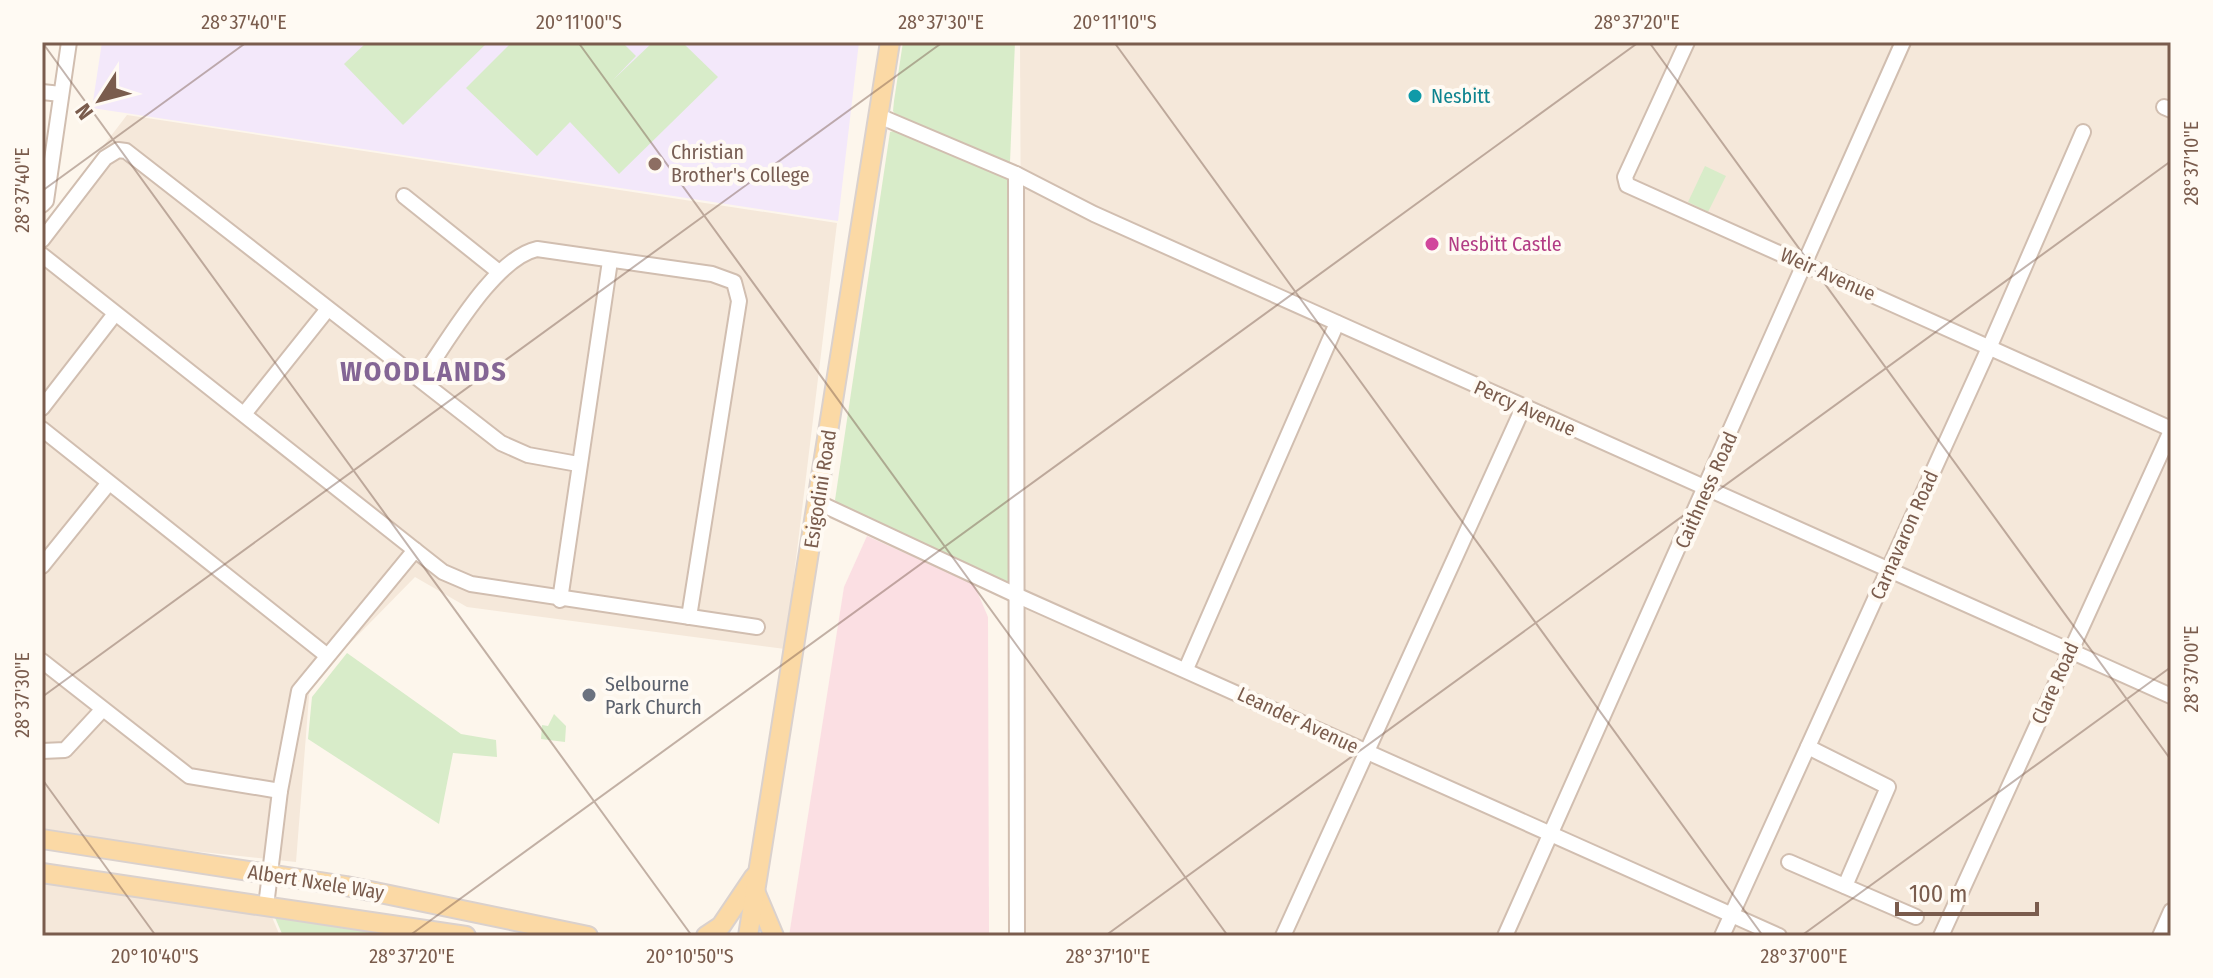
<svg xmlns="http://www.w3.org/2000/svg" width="2213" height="978" viewBox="0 0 2213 978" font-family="'Fira Sans Condensed',sans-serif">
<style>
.residential{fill:#f5e8da}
.education{fill:#f3e8fa}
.medical{fill:#fbdfe3}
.green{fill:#d8ecc9}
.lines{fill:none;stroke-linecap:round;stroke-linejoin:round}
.minor-casing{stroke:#d1beb0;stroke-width:18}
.major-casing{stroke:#dad1cd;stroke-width:22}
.minor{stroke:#fff;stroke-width:14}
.major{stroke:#fbd9a5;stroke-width:18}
.ticks{fill:none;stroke:#7a5c4d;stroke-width:2;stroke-opacity:0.45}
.culture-dot{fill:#0f9aa8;stroke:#fffaf3;stroke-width:3}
.education-dot{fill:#8d6e63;stroke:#fffaf3;stroke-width:3}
.hotel-dot{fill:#d1479c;stroke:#fffaf3;stroke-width:3}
.worship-dot{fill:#6b7280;stroke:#fffaf3;stroke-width:3}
.labels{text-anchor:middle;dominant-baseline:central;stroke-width:8;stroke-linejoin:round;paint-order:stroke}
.culture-label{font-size:20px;fill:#0d838f;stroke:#fffaf3;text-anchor:start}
.education-label{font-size:20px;fill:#785e54;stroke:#fffaf3;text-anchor:start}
.hotel-label{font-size:20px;fill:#b23c85;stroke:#fffaf3;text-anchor:start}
.street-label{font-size:20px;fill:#7a5c4d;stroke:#fffaf3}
.worship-label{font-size:20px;fill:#5b616d;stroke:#fffaf3;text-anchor:start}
.district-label{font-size:28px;font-weight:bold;letter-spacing:2px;fill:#846695;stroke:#fffaf3}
.neatline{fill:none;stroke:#7a5c4d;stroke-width:3}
.ticks-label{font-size:20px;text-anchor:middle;fill:#7a5c4d}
</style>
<rect width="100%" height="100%" fill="#fdf6ec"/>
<!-- residential -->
<g class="residential">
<polygon points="1020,42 2171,42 2171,936 1024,936"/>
<polygon points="127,115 837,223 785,649 467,607 415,577 310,684 296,862 42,835 42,226"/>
<polygon points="42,877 269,910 280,936 42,936"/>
</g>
<!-- education -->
<polygon class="education" points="102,42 859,42 838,221 92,108"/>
<!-- medical -->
<polygon class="medical" points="867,536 974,584 988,617 989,936 789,936 844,587"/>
<!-- green -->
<g class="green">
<polygon points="367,42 488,42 403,125 344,64"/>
<polygon points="512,42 622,42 636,56 613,80 653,42 682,42 718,77 619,174 570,122 537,156 466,88"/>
<polygon points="903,42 1015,42 1010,162 1004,164 899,119 893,111 894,101"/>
<polygon points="897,130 1008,178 1011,580 1006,583 841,507 835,500 890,132"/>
<polygon points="1705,166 1726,176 1708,212 1688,202"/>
<polygon points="347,653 461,734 496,740 497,757 453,753 439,824 308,739 312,697"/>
<polygon points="554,714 566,726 565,742 541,739 542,725 548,726"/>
<polygon points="273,913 405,936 283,936"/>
</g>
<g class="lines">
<defs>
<g id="minor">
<polyline points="1687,42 1625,177 1627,185 2171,429"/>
<polyline points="42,92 61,94"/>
<polyline points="2164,107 2171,110"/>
<polyline points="879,116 1016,174 1094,214 2171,696"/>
<polyline points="1016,174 1017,936"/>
<polyline points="404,196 499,272"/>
<polyline points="42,205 46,201 69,42"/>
<polyline points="42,240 105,158 118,150 126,151 501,443 528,455 578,464"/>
<polyline points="42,255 415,550 443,572 471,584 757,627"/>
<path d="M 421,379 C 447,343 493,259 537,249 L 712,274 L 734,282 L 739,301 L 689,617"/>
<polyline points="42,408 114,315"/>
<polyline points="244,414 327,310"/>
<polyline points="42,429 325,654"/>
<polyline points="817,502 1016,595 1779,936"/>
<polyline points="42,566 108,484"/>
<polyline points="560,600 610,261"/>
<polyline points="42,661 189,776 280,791"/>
<polyline points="1186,669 1337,323"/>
<polyline points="1808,747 1888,787 1845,886"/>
<polyline points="42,751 65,750 102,710"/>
<polyline points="1789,862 1916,917"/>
<polyline points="266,906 280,791 299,691 415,550"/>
<polyline points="1283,936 1523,408"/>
<polyline points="1505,936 1903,42"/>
<polyline points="1722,936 1989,348 2083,132"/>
<polyline points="1941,936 2171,431"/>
<polyline points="2160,936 2171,911"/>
</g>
<g id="major">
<polyline points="42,839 346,886 588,936"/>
<polyline points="42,873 466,936"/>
<polyline points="755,891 774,936"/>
<polyline points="706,936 721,926 754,877"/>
<polyline points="748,936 890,42"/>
</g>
</defs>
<!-- minor casing -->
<use href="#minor" class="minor-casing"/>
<!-- major casing -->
<use href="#major" class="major-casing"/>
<!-- minor -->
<use href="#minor" class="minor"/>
<!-- major -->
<use href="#major" class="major"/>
</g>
<!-- ticks -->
<path class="ticks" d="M 42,42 L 692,936M 578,42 L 1228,936M 1114,42 L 1763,936M 1649,42 L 2171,760M 42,191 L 247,42M 42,697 L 943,42M 42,779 L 156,936M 409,936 L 1639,42M 1105,936 L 2171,161M 1801,936 L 2171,667"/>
<!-- markers -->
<circle class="culture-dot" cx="1415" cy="96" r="8"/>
<circle class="education-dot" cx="655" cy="164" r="8"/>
<circle class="hotel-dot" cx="1432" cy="244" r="8"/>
<circle class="worship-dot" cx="589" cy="695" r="8"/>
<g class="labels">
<!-- culture labels -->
<g class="culture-label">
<text x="1431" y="96">Nesbitt</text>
</g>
<!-- education labels -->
<g class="education-label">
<text x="671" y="152">Christian<tspan x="671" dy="23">Brother's College</tspan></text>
</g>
<!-- hotel labels -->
<g class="hotel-label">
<text x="1448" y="244">Nesbitt Castle</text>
</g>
<!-- street labels -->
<g class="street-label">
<text transform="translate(1828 274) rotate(24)">Weir Avenue</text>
<text transform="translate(1525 408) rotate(24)">Percy Avenue</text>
<text transform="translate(820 489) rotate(-81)">Esigodini Road</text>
<text transform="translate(1706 490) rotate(-66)">Caithness Road</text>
<text transform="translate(1904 535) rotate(-66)">Carnavaron Road</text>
<text transform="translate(2055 683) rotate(-66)">Clare Road</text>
<text transform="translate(1298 720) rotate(25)">Leander Avenue</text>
<text transform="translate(316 882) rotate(9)">Albert Nxele Way</text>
</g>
<!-- worship labels -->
<g class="worship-label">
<text x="605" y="684">Selbourne<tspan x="605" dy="23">Park Church</tspan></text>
</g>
<!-- district labels -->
<g class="district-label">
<text x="424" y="371">WOODLANDS</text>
</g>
</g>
<!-- border -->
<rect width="2213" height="978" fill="none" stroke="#fffaf3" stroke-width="88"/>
<!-- north arrow -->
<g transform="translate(100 100) rotate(234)" stroke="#fffaf3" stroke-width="6" paint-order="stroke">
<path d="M0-6L14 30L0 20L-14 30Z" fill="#7a5c4d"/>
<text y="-12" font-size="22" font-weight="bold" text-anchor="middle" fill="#7a5c4d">N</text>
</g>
<!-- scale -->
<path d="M1897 902v12h140v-12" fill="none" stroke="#7a5c4d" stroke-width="4"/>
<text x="1909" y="902" font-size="24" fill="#7a5c4d" stroke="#fffaf3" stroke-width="6" paint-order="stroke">100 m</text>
<rect x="44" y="44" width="2125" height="890" class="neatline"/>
<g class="ticks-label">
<text x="244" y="29">28°37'40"E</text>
<text x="579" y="29">20°11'00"S</text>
<text x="941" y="29">28°37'30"E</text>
<text x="1115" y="29">20°11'10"S</text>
<text x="1637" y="29">28°37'20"E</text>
<text transform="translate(2191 163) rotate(-90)" y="7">28°37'10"E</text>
<text transform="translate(22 190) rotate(-90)" y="7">28°37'40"E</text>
<text transform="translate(2191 669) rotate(-90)" y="7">28°37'00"E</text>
<text transform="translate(22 695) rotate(-90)" y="7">28°37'30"E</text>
<text x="155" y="963">20°10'40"S</text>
<text x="412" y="963">28°37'20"E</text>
<text x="690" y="963">20°10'50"S</text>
<text x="1108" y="963">28°37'10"E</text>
<text x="1804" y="963">28°37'00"E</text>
</g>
</svg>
